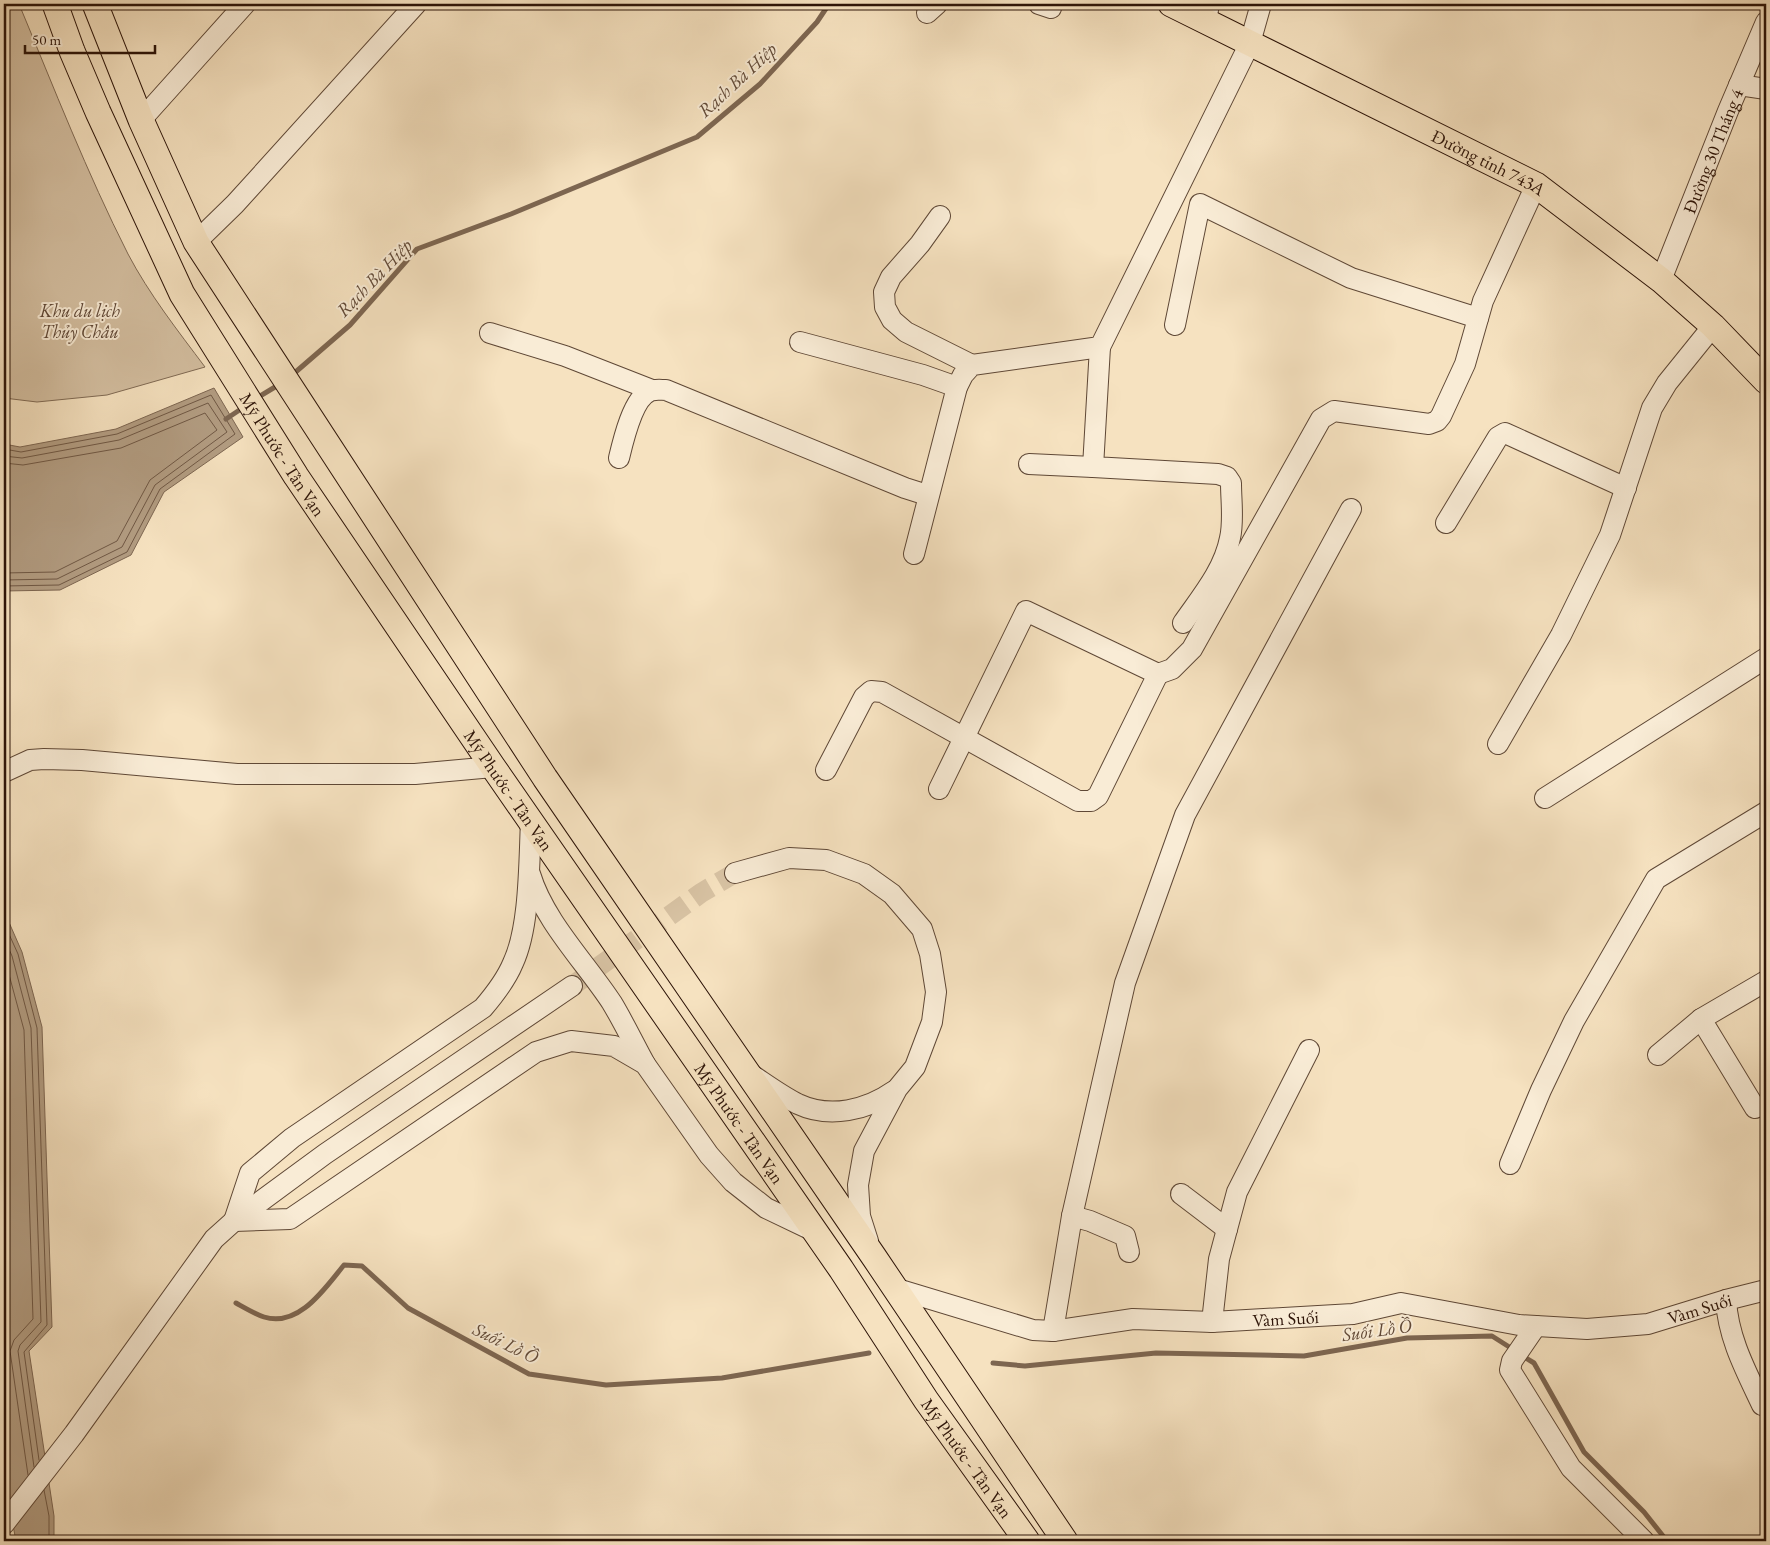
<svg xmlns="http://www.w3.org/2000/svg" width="1770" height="1545" viewBox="0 0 1770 1545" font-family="'EB Garamond',serif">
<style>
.green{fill:#d4bfa1;stroke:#806a54}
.water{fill:#b29c81;stroke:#7d6651}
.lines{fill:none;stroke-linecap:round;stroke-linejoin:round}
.shore{stroke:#705844;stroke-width:1}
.stream{stroke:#7d6651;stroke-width:5}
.minor-tunnel{stroke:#d8c3a4;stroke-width:20;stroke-dasharray:20 10;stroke-linecap:butt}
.minor-casing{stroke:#5f4836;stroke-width:22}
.major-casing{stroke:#2d1408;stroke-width:27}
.minor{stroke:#f9ecd6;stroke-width:20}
.major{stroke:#f6e2c0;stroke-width:25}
.labels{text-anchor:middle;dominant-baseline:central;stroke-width:4;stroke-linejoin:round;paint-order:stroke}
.street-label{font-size:18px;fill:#2d1408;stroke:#f9ecd6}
.park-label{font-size:18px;font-style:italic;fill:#5f4736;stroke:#f9ecd6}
.water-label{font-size:19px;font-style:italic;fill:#624a38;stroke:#f9ecd6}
</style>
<rect width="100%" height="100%" fill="#f6e2c0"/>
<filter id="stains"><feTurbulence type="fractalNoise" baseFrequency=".004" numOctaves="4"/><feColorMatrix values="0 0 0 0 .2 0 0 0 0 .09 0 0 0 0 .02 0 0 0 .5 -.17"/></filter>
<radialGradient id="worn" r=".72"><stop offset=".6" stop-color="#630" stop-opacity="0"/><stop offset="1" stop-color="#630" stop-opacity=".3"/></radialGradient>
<!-- green -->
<path class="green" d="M 4,4 L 19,4 C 54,88 87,173 128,254 C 149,294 178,331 205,367 L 107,395 L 37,402 L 4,398 Z"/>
<!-- water -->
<g class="water">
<polygon points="214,388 243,437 164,492 131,555 60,590 4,591 4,444 20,447 116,429"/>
<polygon points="4,911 22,952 42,1027 52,1327 29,1351 54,1516 54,1541 16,1541 4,1478"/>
</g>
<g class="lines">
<!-- shore -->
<g class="shore">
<polyline points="4,449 21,452 117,434 211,395 235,434 160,489 127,552 59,585 4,586"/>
<polyline points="4,456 22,458 119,440 208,403 227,432 155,485 122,547 57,579 4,580"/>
<polyline points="4,463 23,465 121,448 205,413 217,430 150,480 117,541 55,572 4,573"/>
<polyline points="4,923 18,954 37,1028 47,1325 24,1352 39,1460"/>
<polyline points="4,938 12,956 31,1028 41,1322 20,1345 18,1351 34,1467"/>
<polyline points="4,956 24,1030 33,1319 14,1340 10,1351 28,1475"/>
<polyline points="44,1490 49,1516 49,1541"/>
</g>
<!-- stream -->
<g class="stream">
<polyline points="291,376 350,325 417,249 511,214 697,137 760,84 817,22 829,4"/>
<polyline points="255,399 280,384"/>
<polyline points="226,419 244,407"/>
<path d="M 236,1303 C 245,1308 255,1314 264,1317 C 299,1328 325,1288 344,1265 L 362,1266 L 408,1308 L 529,1374 L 606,1385 L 722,1378 L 869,1353"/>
<polyline points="1521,1355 1534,1363 1584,1452 1644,1512 1667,1541"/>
<polyline points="993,1363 1025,1366 1156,1353 1304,1356 1407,1338 1492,1336 1514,1350"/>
</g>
<!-- minor-tunnel -->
<polyline class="minor-tunnel" points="572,986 701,893 735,873"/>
<defs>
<g id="minor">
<polyline points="1039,4 1051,8"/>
<polyline points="927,13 937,4"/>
<polyline points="1206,21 1209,4"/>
<polyline points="1739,85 1766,89"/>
<polyline points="141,120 245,4"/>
<polyline points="940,216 920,244 891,277 884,292 885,307 892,320 906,332 972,365"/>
<polyline points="196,242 235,204 416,4"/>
<path id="s1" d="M 1661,280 L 1728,111 L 1766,22"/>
<polyline points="1175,325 1200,204 1351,278 1478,318"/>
<polyline points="490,333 565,356 652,390"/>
<polyline points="800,342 923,375 957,387"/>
<path d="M 1100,347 L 1093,467 L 1218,474 L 1227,477 L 1231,483 C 1231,501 1234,521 1230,538 C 1224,570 1201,597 1183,623"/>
<path d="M 619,458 C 623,441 633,398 650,391 C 655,389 661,390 666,390 L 905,488 L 927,495"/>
<polyline points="1029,464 1093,467"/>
<polyline points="1446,523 1498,437 1505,433 1626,488"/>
<polyline points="914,554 957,387 963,375 972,365 1100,347 1250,43 1261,4"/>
<polyline points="1498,744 1561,635 1610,535 1652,408 1667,383 1713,326"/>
<polyline points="826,770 864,697 871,691 882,692 1078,801 1091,801 1098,796 1158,674"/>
<polyline points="4,772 30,760 44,759 82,760 237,774 415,774 493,767"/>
<polyline points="939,789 1026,611 1158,674 1172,669 1192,649 1321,419 1334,411 1429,424 1437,421 1441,416 1465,364 1483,301 1536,185"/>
<polyline points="1545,798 1766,658"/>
<polyline points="735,873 789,858 826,860 864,874 892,894 922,929 930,954 936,992 932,1022 915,1067 897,1089 864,1151 858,1185 860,1216 868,1241"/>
<path d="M 530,874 C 544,921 586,963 612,1003 C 624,1023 634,1044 645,1064"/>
<polyline points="1701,1019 1755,1108"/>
<polyline points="1658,1055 1701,1019 1766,981"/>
<path d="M 752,1075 C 767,1085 782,1096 798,1104 C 830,1119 867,1110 894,1091"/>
<polyline points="1510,1164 1541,1090 1574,1021 1656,879 1766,812"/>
<polyline points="1181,1194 1227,1229"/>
<polyline points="1072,1216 1090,1221 1125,1236 1129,1252"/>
<polyline points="234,1221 290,1219 536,1052 571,1041 614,1046 645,1064 709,1155 733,1182 766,1208 814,1231"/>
<path d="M 234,1221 L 250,1173 L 292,1138 L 483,1008 C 495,994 506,980 513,963 C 530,927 529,862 531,821"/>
<path id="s2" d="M 894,1288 L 1033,1330 L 1053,1331 L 1133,1319 L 1212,1322 L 1353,1314 L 1401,1303 L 1519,1325 L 1587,1329 L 1648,1324 L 1726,1300 L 1766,1290"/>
<path d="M 1726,1300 C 1728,1338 1746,1371 1762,1405"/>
<polyline points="1212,1322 1219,1259 1237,1192 1309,1050"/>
<polyline points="1536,1326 1512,1361 1510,1370 1571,1468 1644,1541"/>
<polyline points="1053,1331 1072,1216 1125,983 1185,815 1351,509"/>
<polyline points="4,1524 74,1434 214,1239 234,1221 325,1154 572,986"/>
</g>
<g id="major">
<path id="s3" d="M 55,4 L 72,51 L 98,112 L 182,294 L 296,476 L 493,767 L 841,1269 L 926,1400 L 1027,1541"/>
<polyline points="95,4 141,120 196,242 545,778 874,1257 1065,1541"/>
<path id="s4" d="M 1171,4 L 1536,185 L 1661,280 L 1713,326 L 1766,381"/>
</g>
</defs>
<!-- minor casing -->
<use href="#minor" class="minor-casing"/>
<!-- major casing -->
<use href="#major" class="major-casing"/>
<!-- minor -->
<use href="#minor" class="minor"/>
<!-- major -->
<use href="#major" class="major"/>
</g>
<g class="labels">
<!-- street labels -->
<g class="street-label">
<text stroke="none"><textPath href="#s1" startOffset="139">Đường 30 Tháng 4</textPath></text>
<text stroke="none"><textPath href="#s4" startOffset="355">Đường tỉnh 743A</textPath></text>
<text stroke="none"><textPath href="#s3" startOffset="506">Mỹ Phước - Tân Vạn</textPath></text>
<text stroke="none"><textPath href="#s3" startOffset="911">Mỹ Phước - Tân Vạn</textPath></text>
<text stroke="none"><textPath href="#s3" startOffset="1316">Mỹ Phước - Tân Vạn</textPath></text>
<text stroke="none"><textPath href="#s2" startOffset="819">Vàm Suối</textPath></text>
<text stroke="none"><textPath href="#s2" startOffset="399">Vàm Suối</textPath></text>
<text stroke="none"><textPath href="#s3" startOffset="1721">Mỹ Phước - Tân Vạn</textPath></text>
</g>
<!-- park labels -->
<g class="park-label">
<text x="80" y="310">Khu du lịch<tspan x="80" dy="21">Thủy Châu</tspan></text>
</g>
<!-- water labels -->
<g class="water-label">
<text transform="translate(737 80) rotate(-43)">Rạch Bà Hiệp</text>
<text transform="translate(374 278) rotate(-46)">Rạch Bà Hiệp</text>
<text transform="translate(1377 1330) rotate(-8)">Suối Lồ Ồ</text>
<text transform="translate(506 1343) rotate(26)">Suối Lồ Ồ</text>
</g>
</g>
<!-- margin -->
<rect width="1770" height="1545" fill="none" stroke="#f6e2c0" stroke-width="20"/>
<rect x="5" y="5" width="1760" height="1535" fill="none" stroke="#2d1408" stroke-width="2.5"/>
<rect x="10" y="10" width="1750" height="1525" fill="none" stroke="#2d1408"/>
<!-- scale -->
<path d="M25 45v8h130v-8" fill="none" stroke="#2d1408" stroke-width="2.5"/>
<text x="32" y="45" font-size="15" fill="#2d1408" stroke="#f9ecd6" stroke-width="4" paint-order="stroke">50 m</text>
<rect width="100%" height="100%" filter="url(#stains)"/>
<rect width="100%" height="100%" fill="url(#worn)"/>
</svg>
